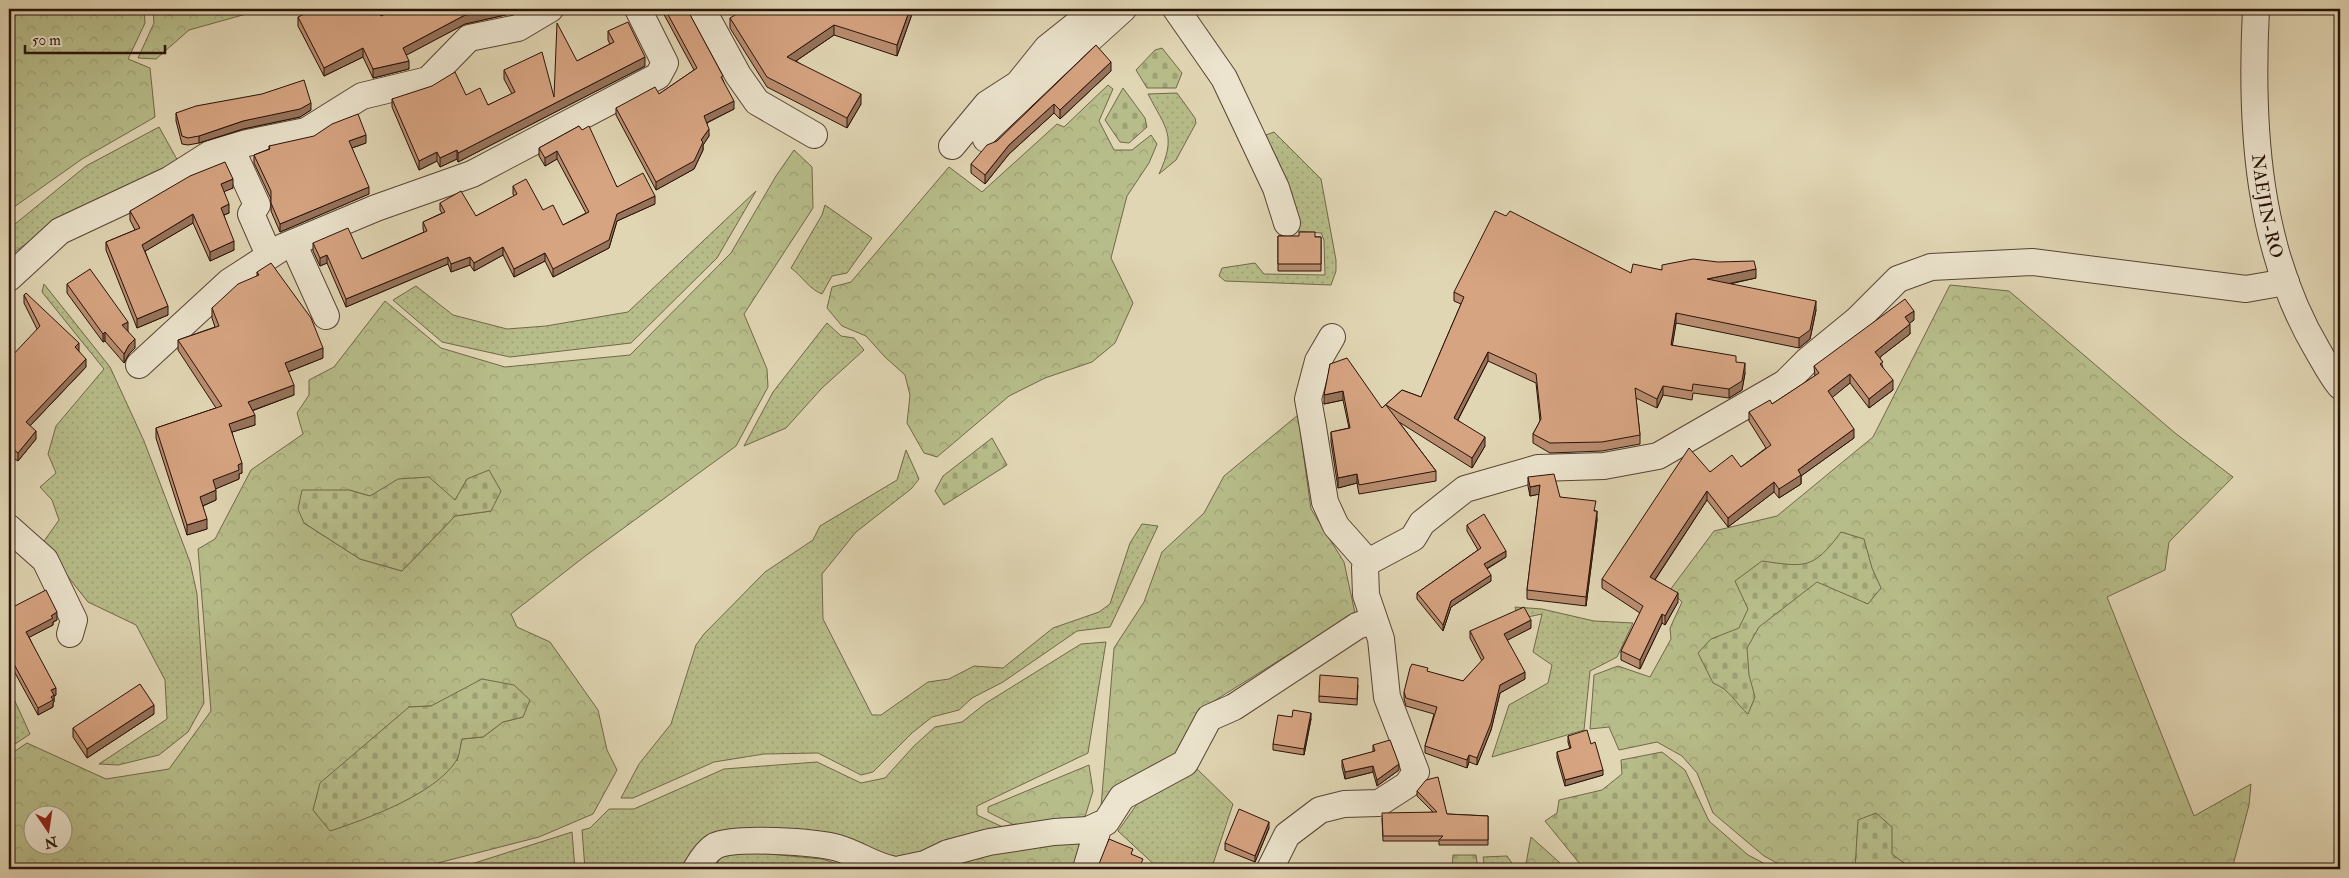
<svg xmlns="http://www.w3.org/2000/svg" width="2349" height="878" viewBox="0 0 2349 878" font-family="'IM FELL Double Pica',serif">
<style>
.grass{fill:url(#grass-dots);stroke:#716849}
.forest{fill:url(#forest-crowns);stroke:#716849;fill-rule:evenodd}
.cemetery{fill:url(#cemetery-stones);stroke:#716849}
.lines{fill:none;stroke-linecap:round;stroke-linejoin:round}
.minor-casing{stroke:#584333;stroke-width:28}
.minor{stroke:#ece4ce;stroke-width:26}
.wall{fill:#b98d70;stroke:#2b1208}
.shaded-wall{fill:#96735b;stroke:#2b1208}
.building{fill:#d7a482;stroke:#2b1208}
.labels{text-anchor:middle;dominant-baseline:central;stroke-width:4.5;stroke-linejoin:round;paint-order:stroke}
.street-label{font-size:18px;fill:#2b1208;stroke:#ece4ce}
</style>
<defs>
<pattern id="grass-dots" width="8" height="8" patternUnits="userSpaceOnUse" patternTransform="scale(1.25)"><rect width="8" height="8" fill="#b7bd8a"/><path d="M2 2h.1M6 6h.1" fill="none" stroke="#9ea176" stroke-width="1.8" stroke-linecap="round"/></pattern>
<pattern id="forest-crowns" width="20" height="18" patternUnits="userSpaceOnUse" patternTransform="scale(1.25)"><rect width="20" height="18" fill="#b7bd8a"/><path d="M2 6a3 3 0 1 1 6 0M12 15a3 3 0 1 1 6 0" fill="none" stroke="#9ea176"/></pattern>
<pattern id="cemetery-stones" width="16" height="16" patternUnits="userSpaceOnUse" patternTransform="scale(1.25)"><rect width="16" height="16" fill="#b7bd8a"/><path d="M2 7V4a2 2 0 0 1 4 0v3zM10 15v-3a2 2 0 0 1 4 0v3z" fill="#9ea176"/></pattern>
</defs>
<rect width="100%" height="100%" fill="#e1d6b4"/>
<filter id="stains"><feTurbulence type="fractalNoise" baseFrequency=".004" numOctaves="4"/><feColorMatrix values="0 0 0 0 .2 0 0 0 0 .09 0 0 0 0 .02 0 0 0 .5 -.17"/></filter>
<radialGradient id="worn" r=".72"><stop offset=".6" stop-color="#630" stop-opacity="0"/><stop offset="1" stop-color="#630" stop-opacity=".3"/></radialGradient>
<!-- grass -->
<g class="grass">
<path d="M 1177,93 L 1195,118 L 1196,123 L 1176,160 L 1159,174 C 1177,135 1166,129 1148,94 Z"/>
<polygon points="159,127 179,163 63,217 9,256 9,229 86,166"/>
<polygon points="1274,132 1321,179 1336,260 1336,271 1331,285 1225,281 1219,276 1222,268 1255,263 1264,274 1325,275 1324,240 1321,233 1297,231 1265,144 1266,135"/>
<polygon points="756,191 717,258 631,343 510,357 442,342 393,300 416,286 453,315 507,329 546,326 628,312"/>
<path d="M 825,205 L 872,238 L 847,273 L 832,276 L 822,294 C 809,289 802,276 791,268 L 822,215 Z"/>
<polygon points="44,284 110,367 144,441 190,562 197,594 204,703 188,732 159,755 118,765 99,764 167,719 165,680 136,625 88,602 42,544 59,520 52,500 40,487 56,473 48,454 56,426 104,369 42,292"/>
<polygon points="827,323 841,336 854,338 864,350 822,388 786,428 744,446 773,392"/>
<polygon points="906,450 919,479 911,489 856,532 822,574 823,619 872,715 881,715 928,682 949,679 974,666 1003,668 1053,628 1099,612 1110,604 1130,543 1142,524 1158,526 1110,627 1077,631 1003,682 972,698 959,710 932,717 912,733 873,772 861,775 818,753 764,754 714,762 633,798 621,798 639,764 671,724 696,645 704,634 765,572 813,540 820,526 897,480"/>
<polygon points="1515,607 1542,609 1594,621 1633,623 1617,657 1590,671 1584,730 1492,757 1509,705 1548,683 1552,665 1533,652 1542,614 1518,619"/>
<polygon points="1106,642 1088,753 977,806 977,815 1007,829 950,839 926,851 898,857 721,836 693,850 683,869 585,869 582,830 590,828 609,809 634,809 724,769 817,762 861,783 885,778 914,746 935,727 962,722 986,703 1081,644"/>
<polygon points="9,688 30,734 9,748"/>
<polygon points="1197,769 1233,804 1212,867 1218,869 1159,869 1118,831 1137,804"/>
<polygon points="572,832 575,869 461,869 462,867"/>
<polygon points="738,851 822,859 854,869 714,869 720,858"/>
<polygon points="1507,856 1516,869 1485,869 1483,857"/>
</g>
<!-- forest -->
<g class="forest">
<polygon points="9,9 144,9 145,23 128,59 150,68 155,117 82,159 14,207 9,214"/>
<polygon points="153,9 264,9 189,30 156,59 138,58 154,23"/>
<polygon points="1108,85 1113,89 1099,121 1114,150 1132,150 1151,135 1157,144 1149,163 1127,196 1111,258 1133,303 1115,343 1092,362 1045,378 1009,396 937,457 924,453 907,423 910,395 905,375 885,357 866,336 842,326 827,308 832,287 851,282 949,167 982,192 1057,124 1064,127"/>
<path d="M 794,150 L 812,167 L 813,208 L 744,314 L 767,369 L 768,387 L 736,446 L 584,557 L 511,614 L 517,627 L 550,642 L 598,710 L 607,750 L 617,770 L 593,814 L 539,837 L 434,864 L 396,869 L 9,869 L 9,755 L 27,743 L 106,779 L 169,769 L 211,711 L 198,549 L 215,539 L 251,470 L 303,434 L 297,413 L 309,395 L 309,380 L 334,367 L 385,301 L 441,348 L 505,367 L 630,355 L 731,253 L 776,176 ZM 467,479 L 491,511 L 455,516 L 402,571 L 360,559 L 304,523 L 349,490 L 370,496 L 455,501 ZM 431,706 L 523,717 L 503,722 L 483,737 L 462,739 L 457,761 L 408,707 ZM 32,816 L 62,816 L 62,846 L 32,846 Z"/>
<polygon points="1950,285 2009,291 2175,433 2233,477 2169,542 2165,570 2107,597 2194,816 2251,784 2249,805 2232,869 1788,869 1764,856 1713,813 1697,773 1682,756 1657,742 1619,750 1609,727 1590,729 1594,675 1618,666 1650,677 1671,639 1670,628 1682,602 1670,590 1714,531 1777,516 1873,437"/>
<polygon points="1298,415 1311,509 1344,562 1355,613 1198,711 1178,755 1101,807 1114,648 1144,602 1162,552 1204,513 1224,476"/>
<polygon points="1089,765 1093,791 1084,820 1018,827 988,812 988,807"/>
<polygon points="1531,837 1559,862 1563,869 1525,869"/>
<polygon points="1063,839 1087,841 1076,869 939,869 963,858"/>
</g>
<!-- cemetery -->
<g class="cemetery">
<polygon points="1162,48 1182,73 1176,88 1147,88 1136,70 1155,50"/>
<polygon points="1123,88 1145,118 1147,127 1129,143 1120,142 1105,120"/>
<polygon points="992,438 1007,465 944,505 935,491 943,476"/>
<polygon points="489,470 501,491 491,511 455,516 402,571 360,559 304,523 298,509 302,490 349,490 370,496 398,479 429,477 455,500 467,479"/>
<path d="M 1841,532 L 1864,539 L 1872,568 L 1881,588 L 1868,604 L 1817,582 L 1759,627 L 1747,648 L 1749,675 L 1755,697 L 1748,714 C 1734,702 1731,690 1713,683 L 1698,653 L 1711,639 L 1739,628 L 1748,609 L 1735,581 L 1762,561 C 1805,567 1813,570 1841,532 Z"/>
<path d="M 482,679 L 514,685 L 530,700 L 523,717 L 503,722 L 483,737 L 462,739 C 460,745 460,756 456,761 C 435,794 367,819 330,831 L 313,810 L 320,783 L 409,707 L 431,706 Z"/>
<polygon points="1662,752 1685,770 1709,821 1748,855 1775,869 1606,869 1580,864 1545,821 1557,813 1559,800 1602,790 1622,774 1621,760"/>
<polygon points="1876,813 1892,827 1892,854 1908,866 1908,869 1855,869 1858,820"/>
<polygon points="1453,855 1476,855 1478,869 1452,869"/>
</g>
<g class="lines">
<defs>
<g id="minor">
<polyline points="702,9 738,75 757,102 814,135"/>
<polyline points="1176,9 1224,78 1276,188 1287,223"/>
<path id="s1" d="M 2256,9 C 2250,125 2257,249 2318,351 C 2325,363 2331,375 2340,386"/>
<polyline points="986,139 1058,68 1123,9"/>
<polyline points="952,146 987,104 1018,84 1047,48 1096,9"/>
<polyline points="231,148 257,205 251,214 269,255"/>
<polyline points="293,243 326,316"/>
<polyline points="9,278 60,231 169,180 210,154 247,143 306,131 362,96 428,80 469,38 518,28 550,9"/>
<polyline points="1332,337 1318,361 1308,399 1313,427 1325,502 1336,526 1368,562"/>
<polyline points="139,365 229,282 283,247 376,208 472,174 658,76 665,63 638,9"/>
<polyline points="9,528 45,560 74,620 70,634"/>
<path d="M 696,869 C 700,862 708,850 715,846 C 735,836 816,842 838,848 C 856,853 872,865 891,869"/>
<polyline points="901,869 925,864 948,853 989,842 1054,832 1088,830 1106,822 1122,797 1185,763 1209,718 1234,707 1357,626 1374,620"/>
<polyline points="1086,869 1099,825"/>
<polyline points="1270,869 1287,835 1320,810 1344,804 1379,803 1407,785 1416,772 1387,697 1381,639 1366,595 1365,567 1368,562 1413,538 1422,523 1465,489 1538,468 1604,466 1658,456 1785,383 1808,360 1858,319 1898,279 1931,267 2032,262 2246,289 2286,282"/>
</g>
</defs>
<!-- minor casing -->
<use href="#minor" class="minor-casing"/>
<!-- minor -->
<use href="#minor" class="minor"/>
</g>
<!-- wall -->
<g class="wall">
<polygon points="661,9 687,9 723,80 734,109 707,123 709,136 703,145 703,150 694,169 656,190 616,115 616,108 659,94 694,70"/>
<polygon points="911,9 911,17 897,56 834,35 796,61 861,104 847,128 767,87 730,28 730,18"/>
<polygon points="514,13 465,24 406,55 409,69 373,78 363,57 324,76 298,26 298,17"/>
<polygon points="608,31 645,66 458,162 457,159 440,167 437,161 419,170 392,107 392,99 466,95 488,105 512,94 504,79 504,70 554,97 577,61 610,44 608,40"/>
<polygon points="1096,45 1111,71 1060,119 1054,113 1009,154 985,184 971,173 971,164"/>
<polygon points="311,110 300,117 243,129 199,143 188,145 182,144 176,121 176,113"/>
<polygon points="579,126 617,187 655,204 617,221 609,248 553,277 545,261 514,277 503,255 474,271 470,265 451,272 448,264 346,307 327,263 320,266 313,251 313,243 362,259 424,232 423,229 423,222 442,213 440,210 440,203 476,216 514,196 513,194 513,186 543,210 563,225 586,213 557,159 545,166 539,156 539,148"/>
<polygon points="366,143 352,148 369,194 280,232 271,211 271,199 254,163 254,155 269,149 269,146"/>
<polygon points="233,188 224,191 229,213 224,215 234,250 210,261 193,223 145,251 168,315 137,328 106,250 106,242 135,230 130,220 130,211"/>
<polygon points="1278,236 1321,237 1321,271 1278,271"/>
<polygon points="1662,270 1756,278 1730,284 1816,310 1810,339 1799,348 1676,323 1672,345 1736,362 1745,373 1742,390 1729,398 1693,393 1692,400 1663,395 1657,408 1636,398 1640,435 1640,444 1602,451 1550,453 1533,443 1533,434 1540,421 1536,383 1488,361 1458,420 1485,446 1472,468 1399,422 1436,471 1436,481 1359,494 1357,483 1338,488 1331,442 1331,432 1349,428 1343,400 1324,404 1330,364 1382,408 1402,390 1421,397 1461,304 1454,301 1454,292"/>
<polygon points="257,272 323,358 288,372 294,395 252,411 255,425 232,432 242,473 239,474 239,479 215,489 216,500 203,506 207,529 187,535 156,438 156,428 216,408 178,350 178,340 215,327 212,318 212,308 257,276"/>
<polygon points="67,284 128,331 135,348 129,354 124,363 105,341 103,342 67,293"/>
<polygon points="24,295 79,351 86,367 30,426 36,439 18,461 13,458 9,463 37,329 24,303"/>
<polygon points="1914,320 1909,323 1910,334 1880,357 1883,368 1893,390 1869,408 1850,383 1832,397 1854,438 1801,476 1801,484 1779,498 1774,492 1728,527 1707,500 1655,580 1678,602 1665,625 1662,623 1640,669 1621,660 1621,651 1640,613 1602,588 1602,579 1710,472 1741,467 1766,448 1749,421 1749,412 1772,404 1815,376 1814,366"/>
<polygon points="1528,477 1560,497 1596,511 1597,520 1586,606 1527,599 1527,590 1539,494 1530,496 1528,486"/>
<polygon points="1467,525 1506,557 1487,569 1491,581 1451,607 1443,631 1417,599 1417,593 1478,550 1467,531"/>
<polygon points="9,609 57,620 53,622 53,625 29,637 56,695 54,696 54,702 53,703 53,707 38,715 9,662"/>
<polygon points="1531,628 1507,640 1525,679 1500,693 1491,730 1477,765 1469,762 1467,768 1425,753 1425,746 1434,714 1406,706 1404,699 1404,692 1428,672 1463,681 1482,661 1470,638 1470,631"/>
<polygon points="1358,685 1357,705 1319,702 1319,696"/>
<polygon points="154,714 87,758 73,737 73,728"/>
<polygon points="1311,719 1304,755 1273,750 1273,744"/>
<polygon points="1568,736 1591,744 1603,775 1565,786 1557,758 1557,752 1570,749 1568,742"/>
<polygon points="1373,745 1399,770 1377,786 1373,772 1345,779 1342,767 1342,760 1373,752"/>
<polygon points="1417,791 1447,814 1488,816 1488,845 1439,845 1439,841 1383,841 1382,818 1433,812 1417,796"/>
<polygon points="1269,828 1255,862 1225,850 1225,843"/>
</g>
<!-- shaded-wall -->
<g class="shaded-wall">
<polygon points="494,9 521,9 514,13 465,24 403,57 403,48 465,15"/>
<polygon points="910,9 911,9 911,17 897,56 897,45"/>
<polygon points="834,25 834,35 787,67 787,57"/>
<polygon points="363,48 363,57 324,76 324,68"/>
<polygon points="645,57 645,66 458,162 458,153"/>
<polygon points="409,61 409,69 373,78 373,69"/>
<polygon points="1111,62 1111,71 1060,119 1060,110"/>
<polygon points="861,94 861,104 847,128 847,118"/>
<polygon points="734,101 734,109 704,124 704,116"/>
<polygon points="311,103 311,110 300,117 243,129 199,143 199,136 243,121"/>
<polygon points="1054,104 1054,113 1009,154 985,184 985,175 1009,145"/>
<polygon points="709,129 709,136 703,145 703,150 694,169 656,190 656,182 701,140"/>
<polygon points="366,135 366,143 349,149 349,141"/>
<polygon points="457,150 457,159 440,167 440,158"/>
<polygon points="557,151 557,159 545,166 545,158"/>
<polygon points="437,152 437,161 419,170 419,161"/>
<polygon points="233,179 233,188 221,193 221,184"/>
<polygon points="369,187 369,194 280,232 280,224"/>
<polygon points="655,196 655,204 617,221 609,248 553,277 553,269 617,214"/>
<polygon points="229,204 229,213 221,216 221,208"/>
<polygon points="193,214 193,223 142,253 142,245"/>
<polygon points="234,241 234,250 210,261 210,252"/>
<polygon points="503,247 503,255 474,271 474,263"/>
<polygon points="545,253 545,261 514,277 514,269"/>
<polygon points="327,255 327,263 320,266 320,258"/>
<polygon points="448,257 448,264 346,307 346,299"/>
<polygon points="470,257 470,265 451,272 451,264"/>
<polygon points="1756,269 1756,278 1707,288 1707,279"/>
<polygon points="1816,301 1816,310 1810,339 1799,348 1799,338"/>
<polygon points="168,306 168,315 137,328 137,319"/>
<polygon points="1914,311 1914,320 1905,327 1905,317"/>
<polygon points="1676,313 1676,323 1671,354 1671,345"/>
<polygon points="128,322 128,331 122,334 122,325"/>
<polygon points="1910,324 1910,334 1875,361 1875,352"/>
<polygon points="105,332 105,341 103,342 103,334"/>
<polygon points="135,339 135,348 129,354 124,363 124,354 129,345"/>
<polygon points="79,343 79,351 75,347"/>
<polygon points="323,348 323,358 285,373 285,363"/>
<polygon points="1488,352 1488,361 1454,427 1454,418"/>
<polygon points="86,359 86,367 26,430 26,422"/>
<polygon points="1745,363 1745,373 1742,390 1729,398 1729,389"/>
<polygon points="1850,374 1850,383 1828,401 1828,391"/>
<polygon points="1893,380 1893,390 1869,408 1869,399"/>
<polygon points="294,385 294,395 248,412 248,402"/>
<polygon points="1663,386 1663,395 1657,408 1657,399"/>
<polygon points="1343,391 1343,400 1324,404 1324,395"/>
<polygon points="255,415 255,425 229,433 229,424"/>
<polygon points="1854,429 1854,438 1801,476 1801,484 1779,498 1779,489 1798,470"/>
<polygon points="36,431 36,439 18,461 18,453"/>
<polygon points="1485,437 1485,446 1472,468 1472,458"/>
<polygon points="13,449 13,458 9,463 9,454"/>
<polygon points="242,463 242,473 239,474 239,479 213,490 213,480 238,465"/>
<polygon points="1357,474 1357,483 1338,488 1338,478"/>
<polygon points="1774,482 1774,492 1728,527 1728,518"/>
<polygon points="1540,485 1540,494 1530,496 1530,487"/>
<polygon points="216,490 216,500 200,507 200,497"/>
<polygon points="1707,491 1707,500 1650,587 1650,577"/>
<polygon points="1597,511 1597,520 1586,606 1586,597"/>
<polygon points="207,519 207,529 187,535 187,525"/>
<polygon points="1506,551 1506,557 1484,570 1484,564"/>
<polygon points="1491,575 1491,581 1451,607 1443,631 1443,625 1451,601"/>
<polygon points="1678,593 1678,602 1665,625 1665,616"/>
<polygon points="57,612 57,620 53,622 53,625 26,639 26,632 51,616"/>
<polygon points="1662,614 1662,623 1640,669 1640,660"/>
<polygon points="1531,620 1531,628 1504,642 1504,634"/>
<polygon points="1525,672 1525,679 1500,693 1491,730 1477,765 1477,758 1500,685"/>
<polygon points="56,688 56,695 54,696 54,702 53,703 53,707 38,715 38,708 51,690"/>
<polygon points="154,705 154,714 87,758 87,749"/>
<polygon points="1311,713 1311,719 1304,755 1304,749"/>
<polygon points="1469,755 1469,762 1467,768 1467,760"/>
<polygon points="1399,764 1399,770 1377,786 1377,780"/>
<polygon points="1373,766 1373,772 1345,779 1345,772"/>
<polygon points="1603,770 1603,775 1565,786 1565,780"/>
<polygon points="1269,822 1269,828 1255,862 1255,856"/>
</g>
<!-- building -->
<g class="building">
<polygon points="315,9 378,9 381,16 396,9 494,9 465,15 403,48 409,61 373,69 363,48 324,68 298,17"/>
<polygon points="665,9 687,9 723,76 721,77 734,101 704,116 709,129 701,140 703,142 694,161 656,182 616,108 655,87 659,94 697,68"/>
<polygon points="745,9 910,9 897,45 834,25 787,57 861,94 847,118 767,77 730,18"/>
<polygon points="628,22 645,57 458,153 457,150 440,158 437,152 419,161 392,99 432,86 455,72 466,95 480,88 488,105 515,92 504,70 542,52 554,97 557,23 577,61 614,42 608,31"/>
<polygon points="1096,45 1111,62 1060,110 1054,104 1009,145 985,175 971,164 987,145 997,141"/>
<polygon points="304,80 311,103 300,109 243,121 199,136 188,138 182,136 176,113 196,106 262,94"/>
<polygon points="358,114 366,135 349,141 369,187 280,224 271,203 271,191 254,155 270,149 269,146 314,136 332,124"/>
<polygon points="579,126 582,130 589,126 617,187 643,173 655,196 617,214 609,240 553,269 545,253 514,269 503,247 474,263 470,257 451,264 448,257 346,299 327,255 320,258 313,243 348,228 362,259 427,231 423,222 445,212 440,203 461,191 476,216 517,194 513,186 526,179 543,210 553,205 563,225 589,212 557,151 545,158 539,148"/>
<polygon points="225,162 233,179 221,184 229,204 221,208 234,241 210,252 193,214 142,245 168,306 137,319 106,242 140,228 130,211 190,176"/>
<polygon points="1495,211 1506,216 1510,211 1631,273 1633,264 1662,270 1662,265 1693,259 1718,262 1754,261 1756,269 1707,279 1816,301 1810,330 1799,338 1676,313 1671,345 1736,356 1736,362 1745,363 1742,381 1729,389 1693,384 1692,391 1663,386 1657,399 1635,388 1640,435 1602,442 1550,443 1533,434 1541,419 1536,374 1488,352 1454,418 1485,437 1472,458 1386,405 1436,471 1359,485 1357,474 1338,478 1331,432 1350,428 1343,391 1324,395 1330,364 1347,358 1382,408 1402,390 1421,397 1464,297 1454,292"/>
<polygon points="1299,232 1315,232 1315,237 1321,237 1321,264 1278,264 1278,236 1299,236"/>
<polygon points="271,263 311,318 323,348 285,363 294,385 248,402 255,415 229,424 242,463 238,465 239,470 213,480 216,490 200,497 207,519 187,525 156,428 222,406 178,340 219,326 212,308 238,284 259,275 257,272"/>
<polygon points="90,269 128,322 122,325 135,339 129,345 124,354 105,332 103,334 67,284"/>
<polygon points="26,293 79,343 75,347 86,359 26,422 36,431 18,453 13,449 9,454 9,359 40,326 24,295"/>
<polygon points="1905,299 1914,311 1905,317 1910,324 1875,352 1883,362 1880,364 1893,380 1869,399 1850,374 1828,391 1854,429 1798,470 1801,475 1779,489 1774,482 1728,518 1707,491 1650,577 1678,593 1665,616 1662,614 1640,660 1621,651 1643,606 1602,579 1689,448 1710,472 1732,455 1741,467 1771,445 1749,412 1770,400 1772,404 1819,373 1814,366"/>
<polygon points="1554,474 1560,497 1596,501 1594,511 1597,511 1586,597 1527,590 1540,485 1530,487 1528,477"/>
<polygon points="1484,514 1506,551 1484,564 1491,575 1451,601 1443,625 1417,593 1481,548 1467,525"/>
<polygon points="46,590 57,612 51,616 53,618 26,632 56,688 51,690 54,695 51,697 53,700 38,708 9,655 9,609"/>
<polygon points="1524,607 1531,620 1504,634 1525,672 1500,685 1491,723 1477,758 1469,755 1467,760 1425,746 1437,707 1406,698 1404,692 1410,668 1412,664 1428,668 1427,671 1463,681 1484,658 1470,631"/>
<polygon points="1320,675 1358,678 1357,699 1319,696"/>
<polygon points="140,684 154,705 87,749 73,728"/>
<polygon points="1293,710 1311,713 1304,749 1273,744 1278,715 1292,717"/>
<polygon points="1587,730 1591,744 1595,742 1603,770 1565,780 1557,752 1571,748 1568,736"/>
<polygon points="1390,740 1399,764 1377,780 1373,766 1345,772 1342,760 1375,751 1373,745"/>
<polygon points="1438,777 1447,814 1488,816 1488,840 1439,840 1443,836 1383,836 1382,813 1437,812 1417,791 1426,780"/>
<polygon points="1239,809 1269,822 1255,856 1225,843"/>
<polygon points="1109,839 1133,849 1131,854 1143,859 1140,866 1151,869 1097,869"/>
</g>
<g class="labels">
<!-- street labels -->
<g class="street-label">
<text stroke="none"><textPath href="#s1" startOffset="198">NAEJIN-RO</textPath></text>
</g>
</g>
<!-- margin -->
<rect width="2349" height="878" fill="none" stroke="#e1d6b4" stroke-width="30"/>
<rect x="10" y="10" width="2329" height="858" fill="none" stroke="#2b1208" stroke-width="2.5"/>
<rect x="15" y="15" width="2319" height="848" fill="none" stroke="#2b1208"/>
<!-- north arrow -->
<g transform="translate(48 830) rotate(167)"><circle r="24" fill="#ece4ce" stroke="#9f907f"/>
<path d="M0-4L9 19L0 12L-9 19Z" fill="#8f2418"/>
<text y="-8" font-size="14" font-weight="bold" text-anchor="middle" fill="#2b1208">N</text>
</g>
<!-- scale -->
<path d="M25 45v8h140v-8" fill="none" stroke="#2b1208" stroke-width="2.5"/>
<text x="32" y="45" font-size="15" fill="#2b1208" stroke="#ece4ce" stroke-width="4" paint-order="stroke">50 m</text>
<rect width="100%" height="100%" filter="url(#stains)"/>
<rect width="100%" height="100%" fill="url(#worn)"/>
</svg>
